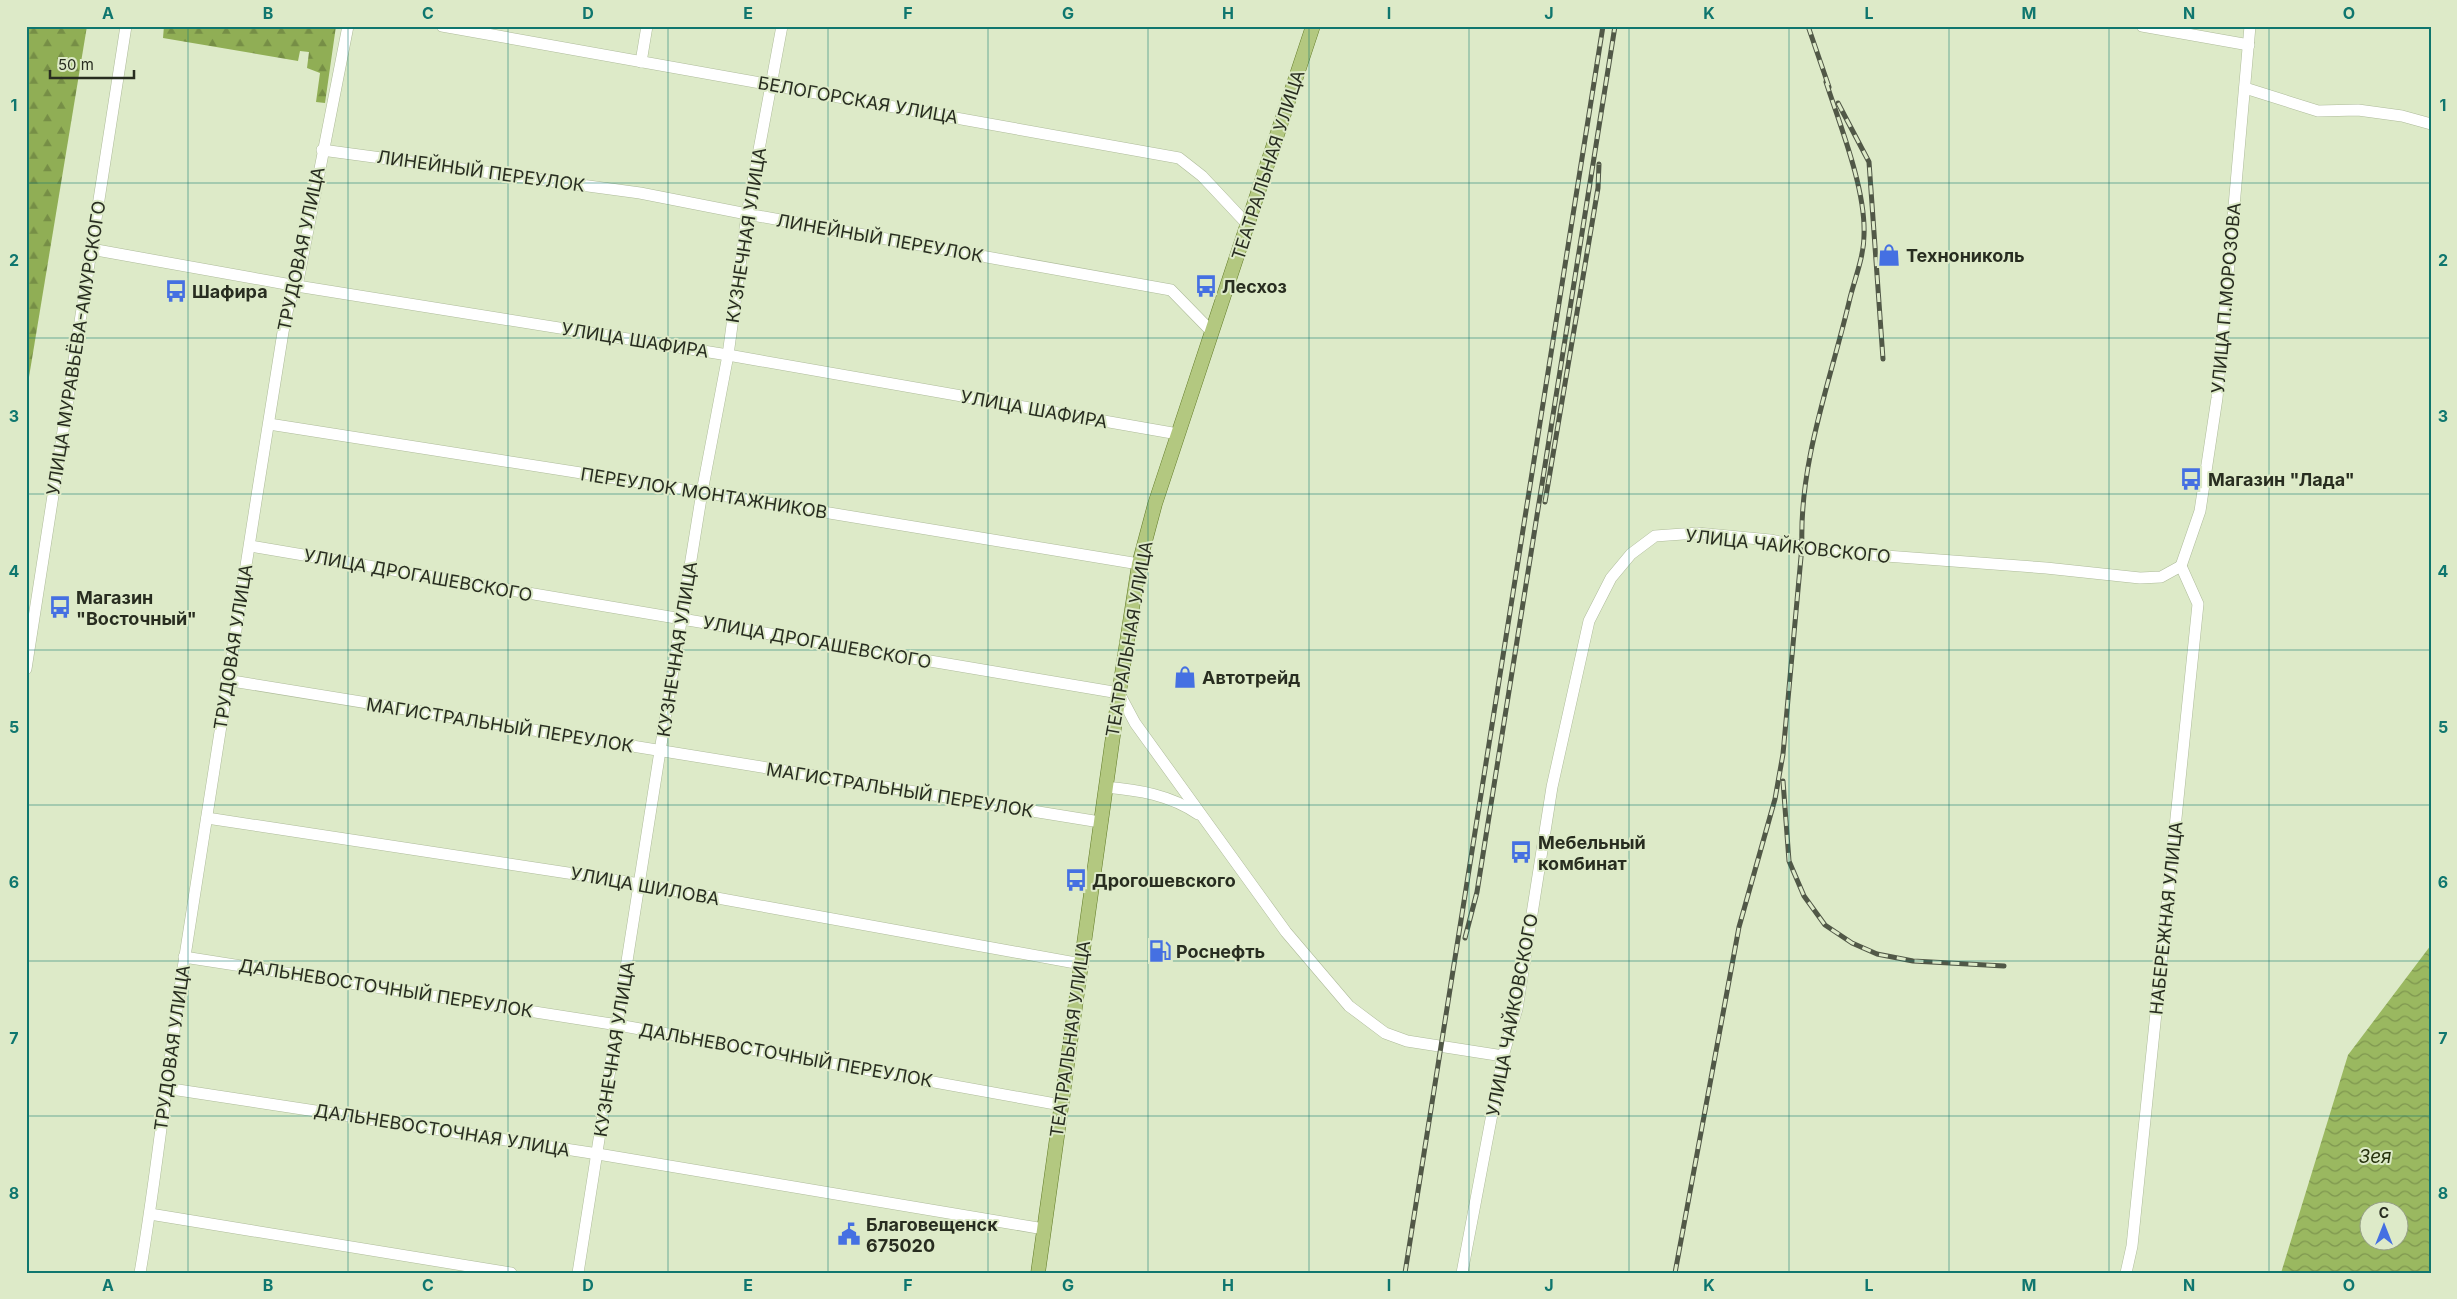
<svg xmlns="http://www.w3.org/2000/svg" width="2457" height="1299" viewBox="0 0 2457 1299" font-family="Inter,sans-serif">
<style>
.forest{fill:url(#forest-firs)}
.water{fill:url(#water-waves);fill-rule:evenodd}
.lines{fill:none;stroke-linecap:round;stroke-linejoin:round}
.minor-casing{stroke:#aebb9a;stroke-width:12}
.major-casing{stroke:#617a27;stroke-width:15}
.minor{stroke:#fff;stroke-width:11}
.major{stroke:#b3c880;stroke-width:14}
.rail-casing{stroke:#515847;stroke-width:5}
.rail{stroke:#ddeac8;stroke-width:3;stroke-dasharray:9;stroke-linecap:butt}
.grid{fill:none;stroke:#0f766e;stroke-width:1;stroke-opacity:0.55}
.labels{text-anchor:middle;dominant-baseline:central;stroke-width:4;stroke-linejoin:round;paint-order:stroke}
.street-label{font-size:18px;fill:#282d20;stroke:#ddeac8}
.poi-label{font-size:18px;font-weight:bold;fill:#282d20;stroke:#ddeac8;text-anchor:start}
.water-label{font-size:19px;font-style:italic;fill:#26310c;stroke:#ddeac8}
.neatline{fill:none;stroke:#0f766e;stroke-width:2}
.grid-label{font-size:16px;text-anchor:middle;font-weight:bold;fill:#0f766e}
</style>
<defs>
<pattern id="forest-firs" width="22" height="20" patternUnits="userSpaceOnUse" patternTransform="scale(1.25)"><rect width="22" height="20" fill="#90ae55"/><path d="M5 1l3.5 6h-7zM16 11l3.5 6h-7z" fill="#768e46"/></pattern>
<pattern id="water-waves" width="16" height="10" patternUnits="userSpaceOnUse" patternTransform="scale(1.25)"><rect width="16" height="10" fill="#9ab860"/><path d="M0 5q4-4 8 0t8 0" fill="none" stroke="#7e964f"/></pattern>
</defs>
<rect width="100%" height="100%" fill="#ddeac8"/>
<!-- forest -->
<g class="forest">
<polygon points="26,26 87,26 29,377 26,376"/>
<polygon points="164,26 336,26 325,103 316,102 320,73 307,68 309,52 300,51 298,61 163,38"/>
</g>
<!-- water -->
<path class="water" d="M 2431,945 L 2431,1273 L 2281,1273 L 2348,1055 ZM 2370,1212 L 2400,1212 L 2400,1242 L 2370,1242 Z"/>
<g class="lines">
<defs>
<g id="minor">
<polyline points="442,26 1179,158 1202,176 1248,225"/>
<polyline points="2142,26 2249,45"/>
<polyline points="641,62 647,26"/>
<polyline points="2245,88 2318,111 2358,110 2402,116 2431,124"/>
<polyline points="322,150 640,193 747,214 1171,290 1212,332"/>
<polyline points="91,249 297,286 728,355 1178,434"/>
<polyline points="269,424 702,492 1139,564"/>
<polyline points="250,546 1119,693 1135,723 1286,932 1349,1006 1385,1033 1407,1041 1503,1056"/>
<polyline points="2181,566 2200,511 2217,398 2250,26"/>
<polyline points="26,669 126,26"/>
<polyline points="226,680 1100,822"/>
<path d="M 1105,787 C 1139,790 1170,795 1198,814"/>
<polyline points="207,818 640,884 1081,964"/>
<polyline points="184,957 618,1025 1061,1105"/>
<polyline points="165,1088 598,1154 1044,1229"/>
<polyline points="150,1214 511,1273"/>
<path d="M 140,1273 C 158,1168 168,1061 185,956 C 216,748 250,540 283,332 L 289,303 L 297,286 L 348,26"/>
<polyline points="578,1273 660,751 702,492 728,355 747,214 782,26"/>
<polyline points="1462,1273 1503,1056 1517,1009 1552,787 1589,621 1611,578 1631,554 1655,536 1697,533 1770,540 1832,552 2046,568 2140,578 2161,577 2181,566"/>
<polyline points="2126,1273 2132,1246 2198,604 2181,566"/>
</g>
<polyline id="major" points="1038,1273 1119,693 1139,564 1155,504 1313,26"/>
</defs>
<!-- minor casing -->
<use href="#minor" class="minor-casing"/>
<!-- major casing -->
<use href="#major" class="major-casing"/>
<!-- minor -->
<use href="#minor" class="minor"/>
<!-- major -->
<use href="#major" class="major"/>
<defs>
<g id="rail">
<polyline points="1808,26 1829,87"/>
<polyline points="1838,103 1869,162 1883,359"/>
<polyline points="1545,502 1598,188 1599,164"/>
<polyline points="1783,781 1789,861 1804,896 1825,925 1852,943 1877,954 1913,961 2004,966"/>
<polyline points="1465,938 1477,892 1615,26"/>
<polyline points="1405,1273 1603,26"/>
<path d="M 1675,1273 L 1739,927 L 1775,799 L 1783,754 L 1802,546 C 1799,461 1831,380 1850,298 C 1855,278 1864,256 1864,235 C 1866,190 1840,125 1826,82"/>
</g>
</defs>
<!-- rail casing -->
<use href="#rail" class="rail-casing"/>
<!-- rail -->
<use href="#rail" class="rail"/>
</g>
<!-- grid -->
<path class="grid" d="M 188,26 L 188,1273M 348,26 L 348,1273M 508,26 L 508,1273M 668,26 L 668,1273M 828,26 L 828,1273M 988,26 L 988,1273M 1148,26 L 1148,1273M 1309,26 L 1309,1273M 1469,26 L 1469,1273M 1629,26 L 1629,1273M 1789,26 L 1789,1273M 1949,26 L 1949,1273M 2109,26 L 2109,1273M 2269,26 L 2269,1273M 26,183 L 2431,183M 26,338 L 2431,338M 26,494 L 2431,494M 26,650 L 2431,650M 26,805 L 2431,805M 26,961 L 2431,961M 26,1116 L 2431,1116"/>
<!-- icons -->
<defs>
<symbol id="shop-bare" viewBox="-9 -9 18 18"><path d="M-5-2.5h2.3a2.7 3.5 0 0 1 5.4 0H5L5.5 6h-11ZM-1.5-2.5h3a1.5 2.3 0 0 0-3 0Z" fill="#4570e2" stroke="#ddeac8" stroke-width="2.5" paint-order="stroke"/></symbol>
<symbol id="bus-bare" viewBox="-9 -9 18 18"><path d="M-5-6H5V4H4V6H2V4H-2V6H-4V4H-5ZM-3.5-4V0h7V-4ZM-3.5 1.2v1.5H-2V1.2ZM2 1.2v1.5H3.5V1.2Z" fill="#4570e2" stroke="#ddeac8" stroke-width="2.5" paint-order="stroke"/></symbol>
<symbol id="fuel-bare" viewBox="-9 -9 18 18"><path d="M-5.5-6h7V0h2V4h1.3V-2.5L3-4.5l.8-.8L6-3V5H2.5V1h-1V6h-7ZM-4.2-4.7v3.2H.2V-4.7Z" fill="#4570e2" stroke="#ddeac8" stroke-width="2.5" paint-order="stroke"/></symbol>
<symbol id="civic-bare" viewBox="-9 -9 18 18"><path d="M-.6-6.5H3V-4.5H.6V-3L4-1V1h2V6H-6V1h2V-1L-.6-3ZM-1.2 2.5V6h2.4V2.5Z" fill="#4570e2" stroke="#ddeac8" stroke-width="2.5" paint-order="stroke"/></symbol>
</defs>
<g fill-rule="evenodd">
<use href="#shop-bare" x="1873" y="239" width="32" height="32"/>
<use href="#bus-bare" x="1190" y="270" width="32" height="32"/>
<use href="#bus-bare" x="160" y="275" width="32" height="32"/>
<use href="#bus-bare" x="2175" y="463" width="32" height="32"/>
<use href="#bus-bare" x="44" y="591" width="32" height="32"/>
<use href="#shop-bare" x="1169" y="661" width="32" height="32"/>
<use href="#bus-bare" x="1505" y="836" width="32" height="32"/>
<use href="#bus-bare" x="1060" y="864" width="32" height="32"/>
<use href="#fuel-bare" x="1144" y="935" width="32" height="32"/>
<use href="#civic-bare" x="833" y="1218" width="32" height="32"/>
</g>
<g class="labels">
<!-- street labels -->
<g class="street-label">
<text transform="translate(858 100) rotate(10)">БЕЛОГОРСКАЯ УЛИЦА</text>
<text transform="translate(1268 165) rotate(-72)">ТЕАТРАЛЬНАЯ УЛИЦА</text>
<text transform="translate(481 171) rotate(8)">ЛИНЕЙНЫЙ ПЕРЕУЛОК</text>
<text transform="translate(746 235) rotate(-81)">КУЗНЕЧНАЯ УЛИЦА</text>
<text transform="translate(880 238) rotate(10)">ЛИНЕЙНЫЙ ПЕРЕУЛОК</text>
<text transform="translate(301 249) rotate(-78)">ТРУДОВАЯ УЛИЦА</text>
<text transform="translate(2226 298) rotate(-85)">УЛИЦА П.МОРОЗОВА</text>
<text transform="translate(635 340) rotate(9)">УЛИЦА ШАФИРА</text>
<text transform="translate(76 348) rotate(-81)">УЛИЦА МУРАВЬЁВА-АМУРСКОГО</text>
<text transform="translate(1034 409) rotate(10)">УЛИЦА ШАФИРА</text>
<text transform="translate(704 493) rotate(9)">ПЕРЕУЛОК МОНТАЖНИКОВ</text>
<text transform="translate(1788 546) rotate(6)">УЛИЦА ЧАЙКОВСКОГО</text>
<text transform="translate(418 575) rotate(10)">УЛИЦА ДРОГАШЕВСКОГО</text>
<text transform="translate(1129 639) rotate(-80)">ТЕАТРАЛЬНАЯ УЛИЦА</text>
<text transform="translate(817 642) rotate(10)">УЛИЦА ДРОГАШЕВСКОГО</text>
<text transform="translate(233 647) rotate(-81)">ТРУДОВАЯ УЛИЦА</text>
<text transform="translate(677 649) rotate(-81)">КУЗНЕЧНАЯ УЛИЦА</text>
<text transform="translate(500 725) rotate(9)">МАГИСТРАЛЬНЫЙ ПЕРЕУЛОК</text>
<text transform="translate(900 790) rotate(9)">МАГИСТРАЛЬНЫЙ ПЕРЕУЛОК</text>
<text transform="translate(645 886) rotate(10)">УЛИЦА ШИЛОВА</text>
<text transform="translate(2166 918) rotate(-84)">НАБЕРЕЖНАЯ УЛИЦА</text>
<text transform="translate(386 988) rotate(9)">ДАЛЬНЕВОСТОЧНЫЙ ПЕРЕУЛОК</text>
<text transform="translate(1512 1015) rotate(-79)">УЛИЦА ЧАЙКОВСКОГО</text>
<text transform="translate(1070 1039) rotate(-82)">ТЕАТРАЛЬНАЯ УЛИЦА</text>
<text transform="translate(172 1048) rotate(-82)">ТРУДОВАЯ УЛИЦА</text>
<text transform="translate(614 1049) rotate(-81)">КУЗНЕЧНАЯ УЛИЦА</text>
<text transform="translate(786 1055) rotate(10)">ДАЛЬНЕВОСТОЧНЫЙ ПЕРЕУЛОК</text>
<text transform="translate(442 1130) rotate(9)">ДАЛЬНЕВОСТОЧНАЯ УЛИЦА</text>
</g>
<!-- poi labels -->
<g class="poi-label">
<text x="1906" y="255">Технониколь</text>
<text x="1222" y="286">Лесхоз</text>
<text x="192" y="291">Шафира</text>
<text x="2208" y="479">Магазин "Лада"</text>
<text x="76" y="597">Магазин<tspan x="76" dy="21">"Восточный"</tspan></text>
<text x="1202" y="677">Автотрейд</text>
<text x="1538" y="842">Мебельный<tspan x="1538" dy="21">комбинат</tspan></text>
<text x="1092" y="880">Дрогошевского</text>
<text x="1176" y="951">Роснефть</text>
<text x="866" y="1224">Благовещенск<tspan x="866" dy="21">675020</tspan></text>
</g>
<!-- water labels -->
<g class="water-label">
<text x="2375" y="1156">Зея</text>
</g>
</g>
<!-- border -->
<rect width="2457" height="1299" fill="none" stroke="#ddeac8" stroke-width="55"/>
<!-- north arrow -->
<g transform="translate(2384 1226)"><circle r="24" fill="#ddeac8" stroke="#959e85"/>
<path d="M0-4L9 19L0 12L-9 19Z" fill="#4570e2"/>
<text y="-8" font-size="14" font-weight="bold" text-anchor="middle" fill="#282d20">С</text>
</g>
<!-- scale -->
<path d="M50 70v8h84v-8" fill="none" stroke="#282d20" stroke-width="2.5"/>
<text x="58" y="70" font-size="15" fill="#282d20" stroke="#ddeac8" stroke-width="4" paint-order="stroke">50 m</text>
<rect x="28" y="28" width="2402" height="1244" class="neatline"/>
<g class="grid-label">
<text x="108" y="19">A</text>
<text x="268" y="19">B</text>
<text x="428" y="19">C</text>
<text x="588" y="19">D</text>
<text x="748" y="19">E</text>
<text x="908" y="19">F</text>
<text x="1068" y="19">G</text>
<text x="1228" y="19">H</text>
<text x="1389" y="19">I</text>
<text x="1549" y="19">J</text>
<text x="1709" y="19">K</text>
<text x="1869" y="19">L</text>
<text x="2029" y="19">M</text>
<text x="2189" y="19">N</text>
<text x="2349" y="19">O</text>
<text x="14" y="111">1</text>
<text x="2443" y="111">1</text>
<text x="14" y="266">2</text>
<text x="2443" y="266">2</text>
<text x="14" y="422">3</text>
<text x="2443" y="422">3</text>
<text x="14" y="577">4</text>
<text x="2443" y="577">4</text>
<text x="14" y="733">5</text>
<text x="2443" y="733">5</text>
<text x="14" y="888">6</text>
<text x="2443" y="888">6</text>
<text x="14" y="1044">7</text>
<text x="2443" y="1044">7</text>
<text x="14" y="1199">8</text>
<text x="2443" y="1199">8</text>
<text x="108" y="1291">A</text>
<text x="268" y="1291">B</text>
<text x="428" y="1291">C</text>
<text x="588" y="1291">D</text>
<text x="748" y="1291">E</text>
<text x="908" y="1291">F</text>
<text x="1068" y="1291">G</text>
<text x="1228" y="1291">H</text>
<text x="1389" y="1291">I</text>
<text x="1549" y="1291">J</text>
<text x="1709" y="1291">K</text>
<text x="1869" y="1291">L</text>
<text x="2029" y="1291">M</text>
<text x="2189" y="1291">N</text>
<text x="2349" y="1291">O</text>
</g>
</svg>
